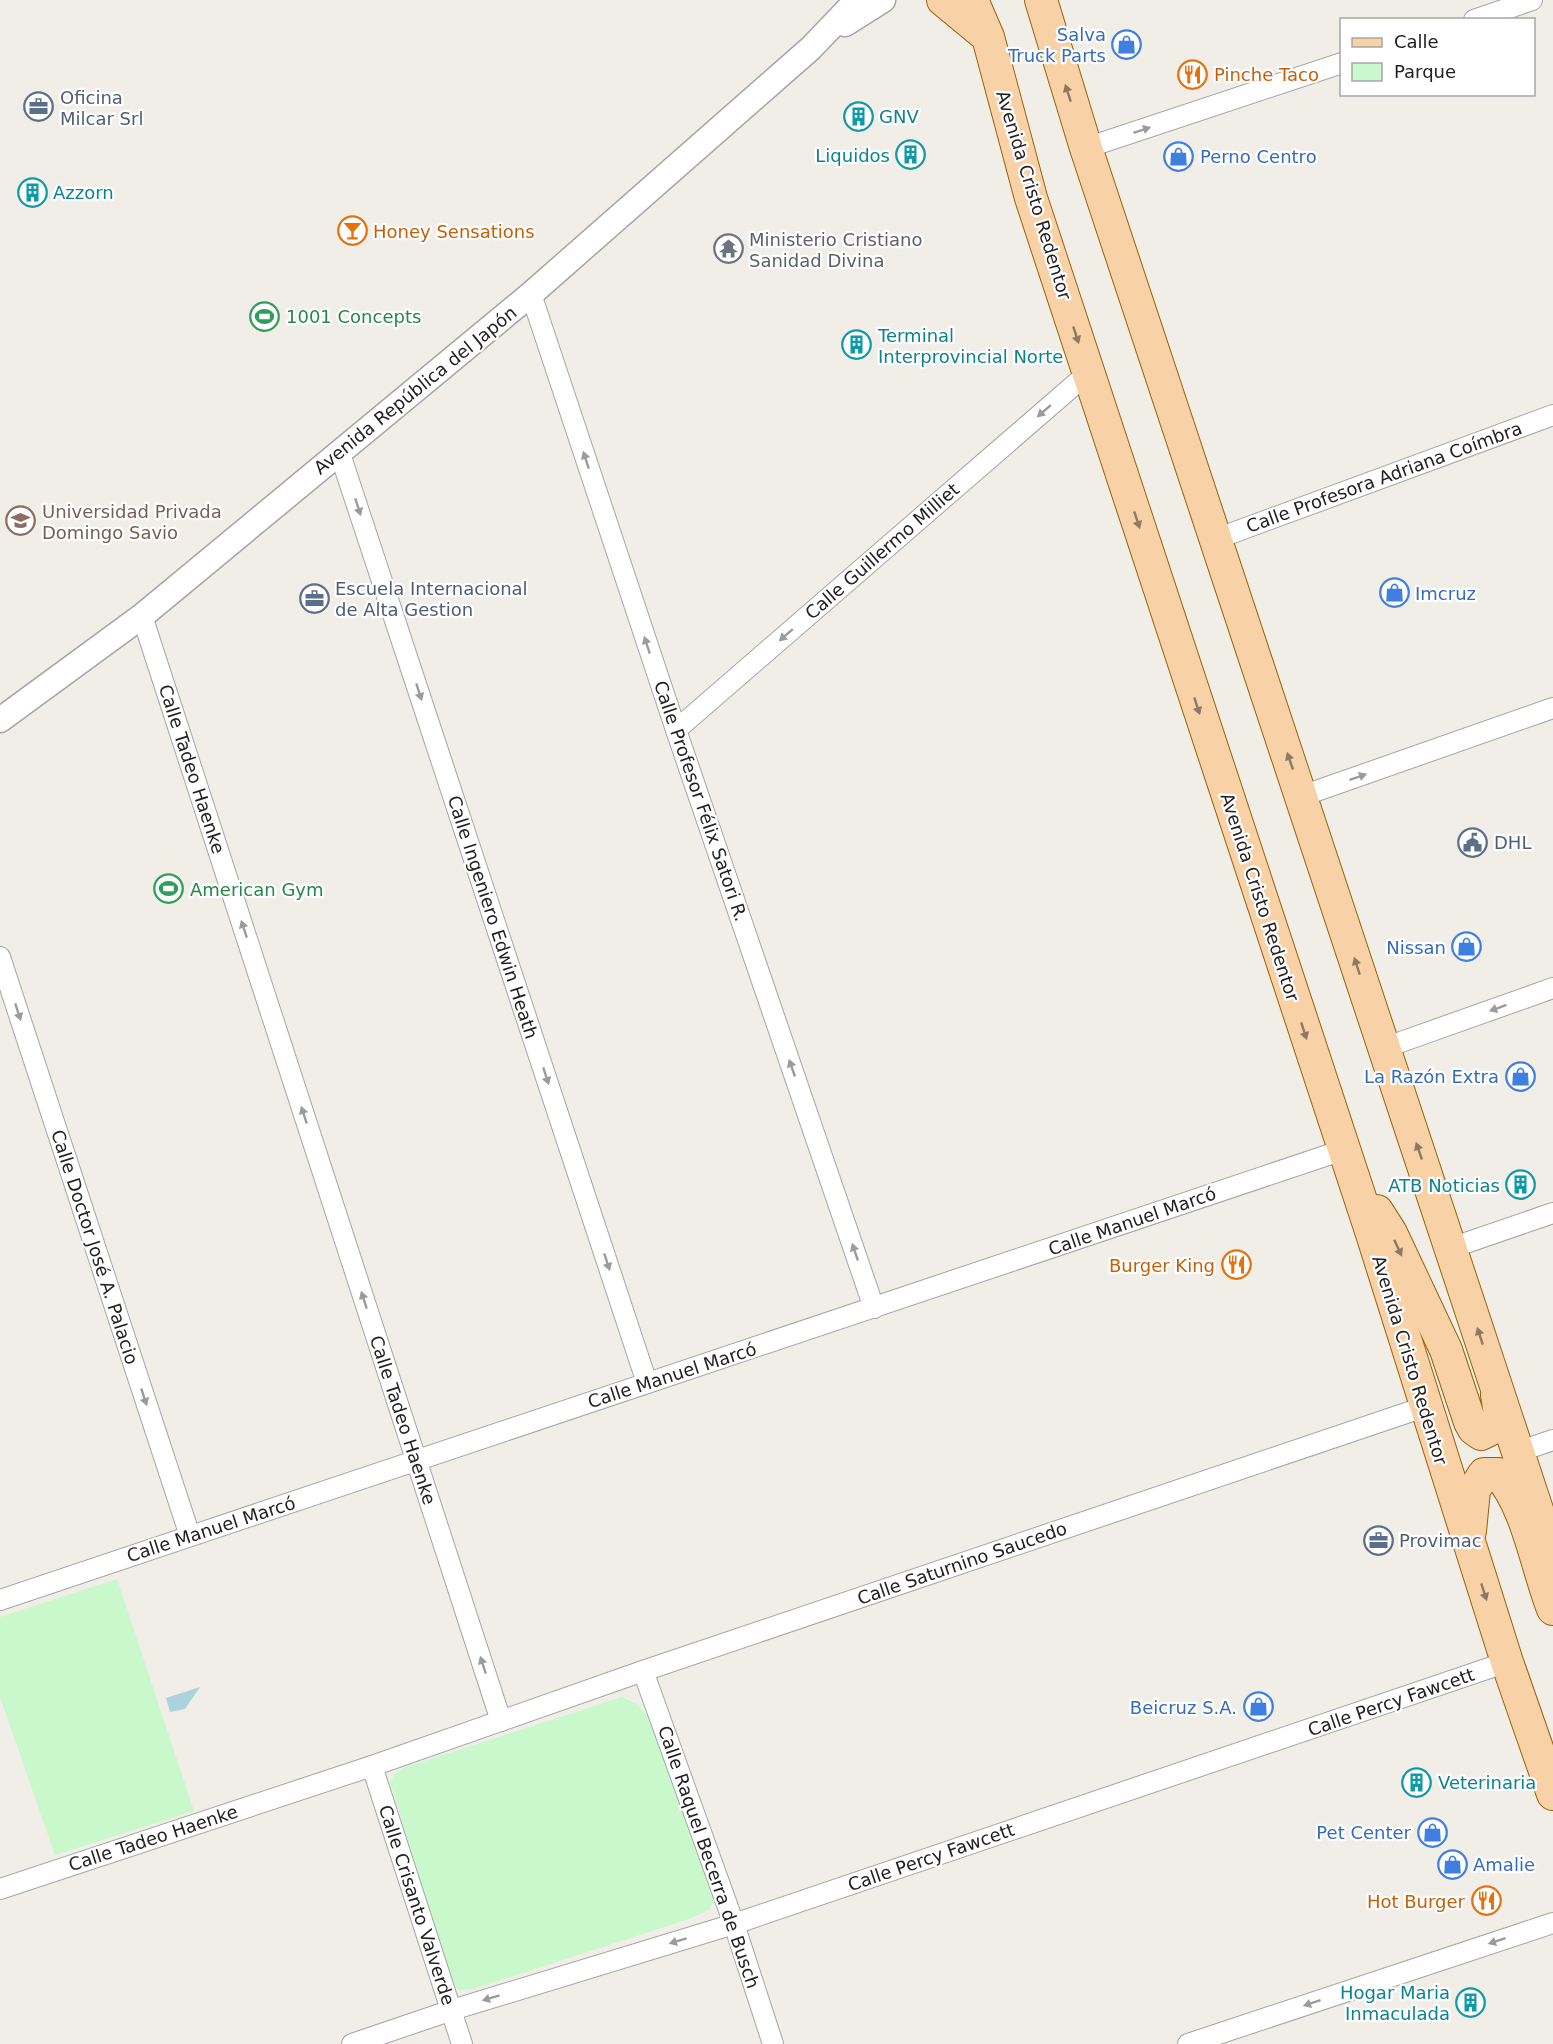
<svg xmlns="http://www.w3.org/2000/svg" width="1553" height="2044" viewBox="0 0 1553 2044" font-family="'DejaVu Sans',sans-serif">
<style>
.park{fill:#c8f8cb}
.water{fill:#abd3dc}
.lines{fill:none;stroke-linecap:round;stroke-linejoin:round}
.minor-casing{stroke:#a5a5a5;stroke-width:22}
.tertiary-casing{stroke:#a5a5a5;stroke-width:27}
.primary-casing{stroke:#976207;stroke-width:34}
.minor{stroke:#fff;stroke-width:20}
.tertiary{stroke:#fff;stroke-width:24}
.primary{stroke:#f8d2a6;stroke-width:32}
.oneway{fill:#8c7a64}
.oneway2{fill:#9b9b9b}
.labels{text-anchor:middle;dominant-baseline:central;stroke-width:4.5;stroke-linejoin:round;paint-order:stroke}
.shop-label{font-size:18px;fill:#366cbe;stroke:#fff;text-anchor:end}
.food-label{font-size:18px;fill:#c56008;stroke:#fff;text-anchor:start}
.service-label{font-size:18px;fill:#4e5e75;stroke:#fff;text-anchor:start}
.culture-label{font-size:18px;fill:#0d838f;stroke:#fff;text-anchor:start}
.street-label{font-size:18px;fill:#212121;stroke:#fff}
.worship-label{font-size:18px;fill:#5b616d;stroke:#fff;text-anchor:start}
.leisure-label{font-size:18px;fill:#27864d;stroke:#fff;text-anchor:start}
.education-label{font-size:18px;fill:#785e54;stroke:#fff;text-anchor:start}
</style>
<rect width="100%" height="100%" fill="#f1eee8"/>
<!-- park -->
<g class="park">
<polygon points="117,1579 194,1811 55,1855 0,1697 0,1617"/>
<polygon points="622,1697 637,1704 648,1716 715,1899 709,1910 689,1919 473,1989 459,1990 452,1983 390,1782 395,1774 403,1768"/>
</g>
<!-- water -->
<polygon class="water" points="200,1687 185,1709 170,1712 166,1698"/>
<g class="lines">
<defs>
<g id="minor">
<polyline points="1474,20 1532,0"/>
<polyline points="1086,148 1342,63"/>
<polyline points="531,294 676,730 874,1308"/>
<polyline points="339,451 647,1383"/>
<polyline points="1216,539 1553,415"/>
<polyline points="142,616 501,1721"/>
<polyline points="676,730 1088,373"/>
<polyline points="1302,796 1553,708"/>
<polyline points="0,957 190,1536"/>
<polyline points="1384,1048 1553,988"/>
<polyline points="1451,1248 1553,1213"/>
<polyline points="1518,1452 1553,1440"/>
<polyline points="0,1600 1343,1150"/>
<polyline points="643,1671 734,1924 773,2044"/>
<polyline points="372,1766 462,2044"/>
<polyline points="0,1889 372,1766 643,1671 1424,1407"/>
<polyline points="352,2044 452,2010 734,1924 1507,1662"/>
<polyline points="1188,2044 1553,1923"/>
</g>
<g id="tertiary">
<polyline points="845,24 883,0"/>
<polyline points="0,720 142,616 531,294 811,48 857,0"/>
</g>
<g id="primary">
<polyline points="943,0 983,33"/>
<polyline points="972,0 988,37 1031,198 1372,1234 1507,1662 1553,1794"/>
<polyline points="1041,0 1086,148 1553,1558"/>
<polyline points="1377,1211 1391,1233 1446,1350 1470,1422 1474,1429 1481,1434 1497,1426 1500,1413 1497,1395"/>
<path d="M 1470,1531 L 1474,1490 L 1484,1474 L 1498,1474 C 1527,1504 1537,1569 1553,1609"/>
</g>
</defs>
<!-- minor casing -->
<use href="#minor" class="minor-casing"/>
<!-- tertiary casing -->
<use href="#tertiary" class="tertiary-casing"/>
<!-- primary casing -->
<use href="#primary" class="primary-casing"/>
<!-- minor -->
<use href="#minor" class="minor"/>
<!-- tertiary -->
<use href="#tertiary" class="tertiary"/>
<!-- primary -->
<use href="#primary" class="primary"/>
</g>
<!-- one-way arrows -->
<defs><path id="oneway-solid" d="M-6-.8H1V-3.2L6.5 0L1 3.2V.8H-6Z" transform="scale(1.5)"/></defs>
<g class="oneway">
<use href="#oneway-solid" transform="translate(1068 93) rotate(-108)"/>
<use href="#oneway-solid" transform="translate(1076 335) rotate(72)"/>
<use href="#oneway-solid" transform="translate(1137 520) rotate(72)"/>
<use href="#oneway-solid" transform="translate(1197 706) rotate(72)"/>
<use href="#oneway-solid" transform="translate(1290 761) rotate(-109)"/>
<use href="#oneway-solid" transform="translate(1357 966) rotate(-108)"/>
<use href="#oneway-solid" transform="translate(1304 1031) rotate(72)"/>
<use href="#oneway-solid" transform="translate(1419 1151) rotate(-109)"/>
<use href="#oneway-solid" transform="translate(1398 1248) rotate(65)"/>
<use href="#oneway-solid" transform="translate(1480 1336) rotate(-108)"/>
<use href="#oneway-solid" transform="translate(1484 1592) rotate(72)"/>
</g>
<g class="oneway2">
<use href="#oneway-solid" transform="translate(1142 130) rotate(-18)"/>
<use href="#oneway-solid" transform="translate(1044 411) rotate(139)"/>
<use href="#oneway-solid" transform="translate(586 460) rotate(-108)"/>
<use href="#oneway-solid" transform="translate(358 507) rotate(72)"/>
<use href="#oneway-solid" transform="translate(786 635) rotate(139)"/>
<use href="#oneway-solid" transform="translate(647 645) rotate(-108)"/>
<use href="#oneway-solid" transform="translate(419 692) rotate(72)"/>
<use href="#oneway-solid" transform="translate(1358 777) rotate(-19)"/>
<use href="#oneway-solid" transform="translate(244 929) rotate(-108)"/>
<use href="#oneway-solid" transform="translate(1498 1008) rotate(160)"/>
<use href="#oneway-solid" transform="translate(18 1012) rotate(72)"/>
<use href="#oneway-solid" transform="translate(792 1068) rotate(-109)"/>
<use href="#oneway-solid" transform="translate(546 1076) rotate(72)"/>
<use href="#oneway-solid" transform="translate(304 1115) rotate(-108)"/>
<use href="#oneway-solid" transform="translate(855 1252) rotate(-109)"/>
<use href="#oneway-solid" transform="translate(607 1262) rotate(72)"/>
<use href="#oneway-solid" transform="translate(364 1300) rotate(-108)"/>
<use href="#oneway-solid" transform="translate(144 1397) rotate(72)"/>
<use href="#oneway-solid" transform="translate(483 1665) rotate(-108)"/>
<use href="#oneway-solid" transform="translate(678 1941) rotate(163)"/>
<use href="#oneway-solid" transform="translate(1497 1941) rotate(162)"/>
<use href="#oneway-solid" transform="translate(491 1998) rotate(163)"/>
<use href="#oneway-solid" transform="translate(1312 2003) rotate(162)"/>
</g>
<!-- icons -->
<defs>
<symbol id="shop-ring" viewBox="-11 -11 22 22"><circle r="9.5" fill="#fff" stroke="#3f7fe0" stroke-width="1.5"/><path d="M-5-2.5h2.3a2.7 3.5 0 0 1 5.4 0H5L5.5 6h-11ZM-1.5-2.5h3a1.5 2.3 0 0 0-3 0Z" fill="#3f7fe0"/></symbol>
<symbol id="restaurant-ring" viewBox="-11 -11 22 22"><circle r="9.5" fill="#fff" stroke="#e8710a" stroke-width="1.5"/><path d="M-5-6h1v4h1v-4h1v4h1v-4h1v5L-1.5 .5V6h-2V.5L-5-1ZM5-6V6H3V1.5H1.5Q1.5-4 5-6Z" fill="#e8710a"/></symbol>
<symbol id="office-ring" viewBox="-11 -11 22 22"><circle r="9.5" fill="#fff" stroke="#5c6f8a" stroke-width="1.5"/><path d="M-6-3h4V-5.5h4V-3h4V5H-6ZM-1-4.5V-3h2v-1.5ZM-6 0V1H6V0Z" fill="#5c6f8a"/></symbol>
<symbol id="building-ring" viewBox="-11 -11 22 22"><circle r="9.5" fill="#fff" stroke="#0f9aa8" stroke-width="1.5"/><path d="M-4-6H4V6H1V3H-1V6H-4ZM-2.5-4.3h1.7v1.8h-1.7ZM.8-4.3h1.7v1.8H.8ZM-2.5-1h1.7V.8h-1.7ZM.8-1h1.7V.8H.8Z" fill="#0f9aa8"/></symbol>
<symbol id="bar-ring" viewBox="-11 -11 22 22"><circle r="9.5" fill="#fff" stroke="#e8710a" stroke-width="1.5"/><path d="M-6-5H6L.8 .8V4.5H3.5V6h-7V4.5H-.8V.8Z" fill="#e8710a"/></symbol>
<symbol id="temple-ring" viewBox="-11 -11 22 22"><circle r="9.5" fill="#fff" stroke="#6b7280" stroke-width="1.5"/><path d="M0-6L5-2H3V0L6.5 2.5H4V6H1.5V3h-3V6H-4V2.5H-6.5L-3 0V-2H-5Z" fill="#6b7280"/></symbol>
<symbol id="stadium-ring" viewBox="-11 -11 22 22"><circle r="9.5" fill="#fff" stroke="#2e9e5b" stroke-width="1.5"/><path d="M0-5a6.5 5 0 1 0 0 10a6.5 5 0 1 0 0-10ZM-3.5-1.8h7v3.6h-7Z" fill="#2e9e5b"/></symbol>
<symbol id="university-ring" viewBox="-11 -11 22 22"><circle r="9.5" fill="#fff" stroke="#8d6e63" stroke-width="1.5"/><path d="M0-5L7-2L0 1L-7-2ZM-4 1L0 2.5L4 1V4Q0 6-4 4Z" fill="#8d6e63"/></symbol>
<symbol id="civic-ring" viewBox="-11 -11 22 22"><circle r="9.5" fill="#fff" stroke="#5c6f8a" stroke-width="1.5"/><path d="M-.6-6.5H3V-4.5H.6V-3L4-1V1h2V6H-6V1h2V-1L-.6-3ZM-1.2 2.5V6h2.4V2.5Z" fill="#5c6f8a"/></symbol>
</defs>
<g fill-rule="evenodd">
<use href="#shop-ring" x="1110" y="28" width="33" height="33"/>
<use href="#restaurant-ring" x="1176" y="58" width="33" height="33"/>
<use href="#office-ring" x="22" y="90" width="33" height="33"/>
<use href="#building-ring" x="842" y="100" width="33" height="33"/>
<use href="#building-ring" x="894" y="138" width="33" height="33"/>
<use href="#shop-ring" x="1162" y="140" width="33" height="33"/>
<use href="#building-ring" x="16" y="176" width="33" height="33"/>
<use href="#bar-ring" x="336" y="214" width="33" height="33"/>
<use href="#temple-ring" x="712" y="232" width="33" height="33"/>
<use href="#stadium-ring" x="248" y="300" width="33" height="33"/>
<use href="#building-ring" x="840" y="328" width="33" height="33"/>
<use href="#university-ring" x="4" y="504" width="33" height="33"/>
<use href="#shop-ring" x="1378" y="576" width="33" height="33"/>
<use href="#office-ring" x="298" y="582" width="33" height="33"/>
<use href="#civic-ring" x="1456" y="826" width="33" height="33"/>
<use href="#stadium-ring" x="152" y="872" width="33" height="33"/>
<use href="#shop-ring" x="1450" y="930" width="33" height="33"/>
<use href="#shop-ring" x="1504" y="1060" width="33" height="33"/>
<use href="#building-ring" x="1504" y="1168" width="33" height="33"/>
<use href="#restaurant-ring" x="1220" y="1248" width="33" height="33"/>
<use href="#office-ring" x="1362" y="1524" width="33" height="33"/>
<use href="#shop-ring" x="1242" y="1690" width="33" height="33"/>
<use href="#building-ring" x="1400" y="1766" width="33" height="33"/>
<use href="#shop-ring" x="1416" y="1816" width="33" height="33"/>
<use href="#shop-ring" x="1436" y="1848" width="33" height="33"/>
<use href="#restaurant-ring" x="1470" y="1884" width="33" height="33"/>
<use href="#building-ring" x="1454" y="1986" width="33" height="33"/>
</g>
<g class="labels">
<!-- shop labels -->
<g class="shop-label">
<text x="1106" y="34">Salva<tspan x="1106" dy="21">Truck Parts</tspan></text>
<text x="1200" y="156" text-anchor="start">Perno Centro</text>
<text x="1415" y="593" text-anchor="start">Imcruz</text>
<text x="1446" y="947">Nissan</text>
<text x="1499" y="1076">La Razón Extra</text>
<text x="1237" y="1707">Beicruz S.A.</text>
<text x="1411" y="1832">Pet Center</text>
<text x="1473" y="1864" text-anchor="start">Amalie</text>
</g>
<!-- food labels -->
<g class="food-label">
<text x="1214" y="74">Pinche Taco</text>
<text x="373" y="231">Honey Sensations</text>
<text x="1215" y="1265" text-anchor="end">Burger King</text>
<text x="1465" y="1901" text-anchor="end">Hot Burger</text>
</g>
<!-- service labels -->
<g class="service-label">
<text x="60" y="97">Oficina<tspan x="60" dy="21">Milcar Srl</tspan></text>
<text x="335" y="588">Escuela Internacional<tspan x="335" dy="21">de Alta Gestion</tspan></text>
<text x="1494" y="842">DHL</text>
<text x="1399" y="1540">Provimac</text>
</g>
<!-- culture labels -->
<g class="culture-label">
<text x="879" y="116">GNV</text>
<text x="890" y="155" text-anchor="end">Liquidos</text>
<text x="53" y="192">Azzorn</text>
<text x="878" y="335">Terminal<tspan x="878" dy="21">Interprovincial Norte</tspan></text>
<text x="1500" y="1185" text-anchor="end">ATB Noticias</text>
<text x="1438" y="1782">Veterinaria</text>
<text x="1450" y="1992" text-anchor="end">Hogar Maria<tspan x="1450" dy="21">Inmaculada</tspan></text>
</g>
<!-- street labels -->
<g class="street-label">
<text transform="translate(1034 195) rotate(73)">Avenida Cristo Redentor</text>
<text transform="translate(415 390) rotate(-39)">Avenida República del Japón</text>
<text transform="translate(1384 477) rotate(-20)">Calle Profesora Adriana Coímbra</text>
<text transform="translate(882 551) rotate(-41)">Calle Guillermo Milliet</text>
<text transform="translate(192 769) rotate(72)">Calle Tadeo Haenke</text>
<text transform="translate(701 801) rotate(71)">Calle Profesor Félix Satori R.</text>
<text transform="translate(1260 897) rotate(72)">Avenida Cristo Redentor</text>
<text transform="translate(493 917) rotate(72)">Calle Ingeniero Edwin Heath</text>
<text transform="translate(1132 1221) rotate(-19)">Calle Manuel Marcó</text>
<text transform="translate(95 1247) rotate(72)">Calle Doctor José A. Palacio</text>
<text transform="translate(1410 1360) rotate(73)">Avenida Cristo Redentor</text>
<text transform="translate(672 1375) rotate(-18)">Calle Manuel Marcó</text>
<text transform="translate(403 1420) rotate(72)">Calle Tadeo Haenke</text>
<text transform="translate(211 1529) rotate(-18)">Calle Manuel Marcó</text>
<text transform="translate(962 1563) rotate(-19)">Calle Saturnino Saucedo</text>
<text transform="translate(1391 1702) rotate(-19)">Calle Percy Fawcett</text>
<text transform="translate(153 1838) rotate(-18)">Calle Tadeo Haenke</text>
<text transform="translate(709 1857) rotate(71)">Calle Raquel Becerra de Busch</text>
<text transform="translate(931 1857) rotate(-19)">Calle Percy Fawcett</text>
<text transform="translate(417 1905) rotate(72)">Calle Crisanto Valverde</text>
</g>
<!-- worship labels -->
<g class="worship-label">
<text x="749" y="239">Ministerio Cristiano<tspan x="749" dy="21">Sanidad Divina</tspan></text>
</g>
<!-- leisure labels -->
<g class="leisure-label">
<text x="286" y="316">1001 Concepts</text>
<text x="190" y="889">American Gym</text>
</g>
<!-- education labels -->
<g class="education-label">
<text x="42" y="511">Universidad Privada<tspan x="42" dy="21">Domingo Savio</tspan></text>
</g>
</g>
<!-- legend -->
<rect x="1340" y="18" width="195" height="78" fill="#ffffff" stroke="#a6a6a6" stroke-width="1.5"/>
<rect x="1352" y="38" width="30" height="9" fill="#f8d2a6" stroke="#a6a6a6" stroke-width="1.5"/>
<text x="1394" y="48" font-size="18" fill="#212121">Calle</text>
<rect x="1352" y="63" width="30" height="18" fill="#c8f8cb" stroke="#a6a6a6" stroke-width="1.5"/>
<text x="1394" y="78" font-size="18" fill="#212121">Parque</text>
</svg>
